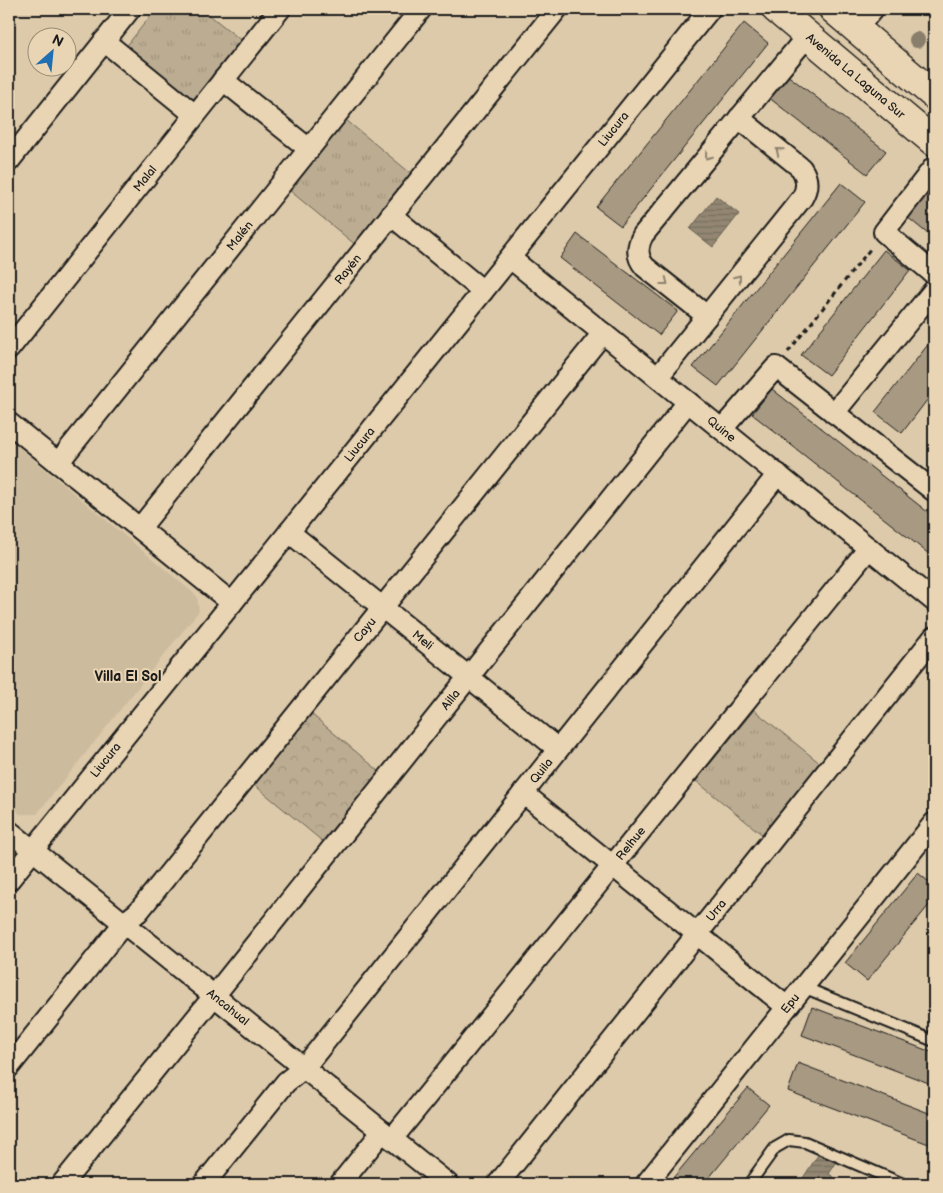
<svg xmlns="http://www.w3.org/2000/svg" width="943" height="1193" viewBox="0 0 943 1193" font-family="'Balsamiq Sans',sans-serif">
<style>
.built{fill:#cdbb9e}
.grass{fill:url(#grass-tufts);stroke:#6c6457}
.park{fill:url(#park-crowns);stroke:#6c6457}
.water{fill:url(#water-rules);stroke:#635c50}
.building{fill:#a79982;stroke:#1c1c1c}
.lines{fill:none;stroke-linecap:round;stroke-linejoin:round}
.lane-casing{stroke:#1c1c1c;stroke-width:14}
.street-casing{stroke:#1c1c1c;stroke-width:24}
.secondary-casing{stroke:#1c1c1c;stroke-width:31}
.path{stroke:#1c1c1c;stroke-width:3;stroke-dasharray:5 4;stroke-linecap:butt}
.lane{stroke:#e9d5b3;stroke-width:10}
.street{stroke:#e9d5b3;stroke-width:20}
.secondary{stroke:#e9d5b3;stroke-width:28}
.tree{fill:#897e6c}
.oneway{stroke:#8d826f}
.labels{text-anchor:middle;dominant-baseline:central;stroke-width:4;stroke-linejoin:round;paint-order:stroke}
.street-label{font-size:12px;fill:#1c1c1c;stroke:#e9d5b3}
.neighbourhood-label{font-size:14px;font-weight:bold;fill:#1c1c1c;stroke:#e9d5b3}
</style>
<defs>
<pattern id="grass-tufts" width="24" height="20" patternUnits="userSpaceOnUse" patternTransform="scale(1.25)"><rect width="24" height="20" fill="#bcad92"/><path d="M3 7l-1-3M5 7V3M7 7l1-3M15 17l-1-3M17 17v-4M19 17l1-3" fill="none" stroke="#a1947d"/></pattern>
<pattern id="park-crowns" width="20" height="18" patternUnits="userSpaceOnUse" patternTransform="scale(1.25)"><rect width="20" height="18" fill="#bcad92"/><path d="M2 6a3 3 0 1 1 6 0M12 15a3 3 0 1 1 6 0" fill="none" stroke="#a1947d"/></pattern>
<pattern id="water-rules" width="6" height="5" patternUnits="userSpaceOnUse" patternTransform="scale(1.25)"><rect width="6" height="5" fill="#938773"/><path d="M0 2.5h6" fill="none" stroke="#776e5e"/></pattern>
</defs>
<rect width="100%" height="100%" fill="#ddcaaa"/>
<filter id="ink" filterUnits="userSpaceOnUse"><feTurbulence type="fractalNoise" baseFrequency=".02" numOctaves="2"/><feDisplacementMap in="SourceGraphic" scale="10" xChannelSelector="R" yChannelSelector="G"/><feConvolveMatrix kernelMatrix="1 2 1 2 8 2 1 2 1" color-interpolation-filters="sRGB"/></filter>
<g filter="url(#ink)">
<!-- built -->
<polygon class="built" points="9,439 197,596 199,611 37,814 20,814 9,805"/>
<!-- grass -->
<g class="grass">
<polygon points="156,9 202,9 242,41 185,113 117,58"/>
<polygon points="346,120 414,176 357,246 289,190"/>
<polygon points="754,710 821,764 764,836 696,781"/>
</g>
<!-- park -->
<polygon class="park" points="310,713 380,772 322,841 252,783"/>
<!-- water -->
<g class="water">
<polygon points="716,196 739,214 713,247 690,229"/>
<polygon points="820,1152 836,1163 829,1174 844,1184 799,1184"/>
</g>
<!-- building -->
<g class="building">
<polygon points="744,23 768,43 621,226 596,207"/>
<polygon points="786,74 886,151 867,174 768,97"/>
<polygon points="841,183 865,202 718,386 693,367"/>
<polygon points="926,191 934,197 934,239 906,216"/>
<polygon points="577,234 678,311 659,335 560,258"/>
<polygon points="884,250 910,270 828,375 801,355"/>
<polygon points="934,337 934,391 902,433 875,412"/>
<polygon points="772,389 934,517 934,558 752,414"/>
<polygon points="918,873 934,886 934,899 867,981 845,963"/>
<polygon points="812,1007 934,1053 934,1085 802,1035"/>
<polygon points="798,1063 934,1115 934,1146 788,1091"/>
<polygon points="748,1088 769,1105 704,1184 668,1184"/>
</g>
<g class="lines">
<defs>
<g id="lane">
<polyline points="803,987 934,1041"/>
<polyline points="749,1184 775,1148 789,1140 805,1142 903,1184"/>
</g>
<g id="street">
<polyline points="856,29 873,9"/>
<polyline points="104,41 195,115"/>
<polyline points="223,80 309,149"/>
<polyline points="9,161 130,9"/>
<polyline points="934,167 884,232 934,274"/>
<polyline points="391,215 483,291"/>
<path id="s1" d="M 510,258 L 934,601"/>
<path d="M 707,316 L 645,267 C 636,257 637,246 643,235 L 808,35"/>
<path id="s2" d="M 9,349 L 280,9"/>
<path d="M 658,377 L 802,198 C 808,188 808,178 801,168 L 739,118"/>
<polyline points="834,413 934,290"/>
<polyline points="9,423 232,603"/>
<polyline points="722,429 776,367 934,491"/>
<path id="s3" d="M 58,463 L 421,9"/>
<path id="s4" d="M 140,528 L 557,9"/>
<path id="s5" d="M 289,532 L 558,749"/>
<polyline points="523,793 787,1007"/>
<path id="s6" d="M 9,831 L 448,1184"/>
<path id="s7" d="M 9,880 L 710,9"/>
<path id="s8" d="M 9,1067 L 124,923 L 138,912 L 603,333"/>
<path id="s9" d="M 392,1139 L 869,548"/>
<path id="s10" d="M 62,1184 L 214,996 L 688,402"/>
<path id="s11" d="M 204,1184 L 286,1082 L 304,1068 L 778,474"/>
<polyline points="340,1184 382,1132"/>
<path id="s12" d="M 498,1184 L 934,637"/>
<path id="s13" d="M 646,1184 L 934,823"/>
</g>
<g id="secondary">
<path id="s14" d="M 776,9 L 934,142"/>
<polyline points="833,9 934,95"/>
</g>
</defs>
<!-- lane casing -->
<use href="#lane" class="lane-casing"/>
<!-- street casing -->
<use href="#street" class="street-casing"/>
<!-- secondary casing -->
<use href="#secondary" class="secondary-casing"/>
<!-- path -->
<polyline class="path" points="788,352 871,248"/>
<!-- lane -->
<use href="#lane" class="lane"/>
<!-- street -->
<use href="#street" class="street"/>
<!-- secondary -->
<use href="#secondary" class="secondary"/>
</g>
<!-- trees -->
<circle class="tree" cx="917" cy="40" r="8"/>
<!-- one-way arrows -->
<defs><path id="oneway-chevron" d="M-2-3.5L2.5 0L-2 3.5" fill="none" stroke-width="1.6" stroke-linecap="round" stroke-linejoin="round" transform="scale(1.25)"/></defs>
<g class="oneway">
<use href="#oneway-chevron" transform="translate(779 151) rotate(-141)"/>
<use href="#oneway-chevron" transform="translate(708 156) rotate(129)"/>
<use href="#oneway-chevron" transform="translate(738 278) rotate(-51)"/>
<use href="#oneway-chevron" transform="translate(665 282) rotate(38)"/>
</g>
</g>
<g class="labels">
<!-- street labels -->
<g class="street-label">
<text stroke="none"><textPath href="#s14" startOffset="104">Avenida La Laguna Sur</textPath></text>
<text stroke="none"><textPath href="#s7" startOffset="964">Liucura</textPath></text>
<text stroke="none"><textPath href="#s2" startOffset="218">Malal</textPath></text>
<text stroke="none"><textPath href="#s3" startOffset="291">Malén</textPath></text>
<text stroke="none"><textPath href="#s4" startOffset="332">Rayén</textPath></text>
<text stroke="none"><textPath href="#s1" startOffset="272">Quine</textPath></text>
<text stroke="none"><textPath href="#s7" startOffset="559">Liucura</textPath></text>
<text stroke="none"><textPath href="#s8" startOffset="564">Cayu</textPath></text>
<text stroke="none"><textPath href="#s5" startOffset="172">Meli</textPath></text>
<text stroke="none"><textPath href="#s10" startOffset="621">Ailla</textPath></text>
<text stroke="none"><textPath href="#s7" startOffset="154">Liucura</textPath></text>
<text stroke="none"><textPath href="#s11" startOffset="534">Quila</textPath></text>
<text stroke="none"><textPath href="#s9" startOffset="380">Relhue</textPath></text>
<text stroke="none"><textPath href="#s12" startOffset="350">Urra</textPath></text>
<text stroke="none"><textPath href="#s13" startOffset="231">Epu</textPath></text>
<text stroke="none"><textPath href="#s6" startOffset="281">Ancahual</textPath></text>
</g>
<!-- neighbourhood labels -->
<g class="neighbourhood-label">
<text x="128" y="676">Villa El Sol</text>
</g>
</g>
<!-- margin -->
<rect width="943" height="1193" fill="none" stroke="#e9d5b3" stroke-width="30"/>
<rect x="15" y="15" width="913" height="1163" fill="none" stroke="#1c1c1c" stroke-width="2" filter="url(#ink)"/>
<!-- north arrow -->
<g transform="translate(52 52) rotate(27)"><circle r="24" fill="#e9d5b3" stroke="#978b77"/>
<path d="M0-4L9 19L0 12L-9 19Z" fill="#1f6fb2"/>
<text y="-8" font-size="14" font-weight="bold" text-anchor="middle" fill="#1c1c1c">N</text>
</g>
</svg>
